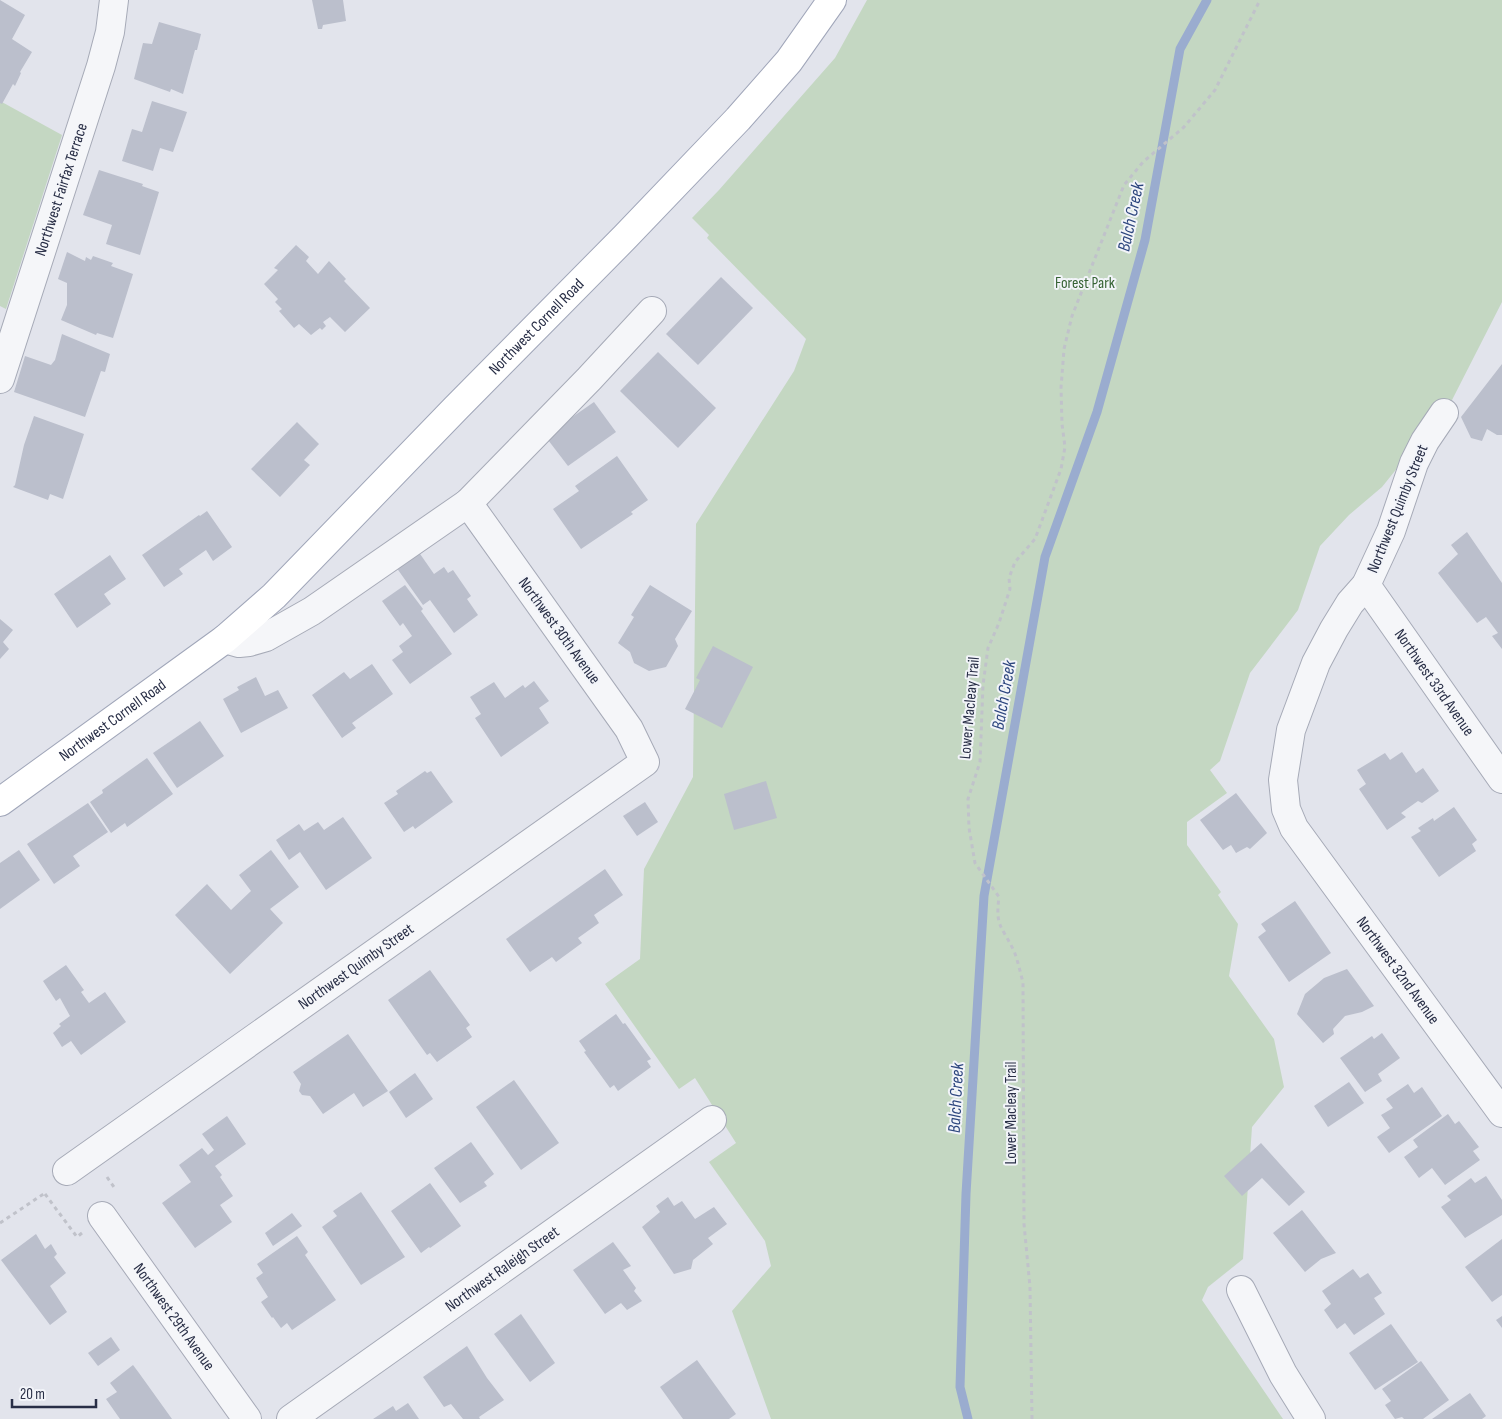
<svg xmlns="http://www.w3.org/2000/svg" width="1502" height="1419" viewBox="0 0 1502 1419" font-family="'Sofia Sans Condensed',sans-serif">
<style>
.green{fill:#c4d7c2}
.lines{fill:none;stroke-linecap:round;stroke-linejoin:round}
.stream{stroke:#9aaccf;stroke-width:9}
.building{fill:#bbbfcc}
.minor-casing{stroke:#a6aab7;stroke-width:30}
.major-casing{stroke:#a0a6b9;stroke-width:30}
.path{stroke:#c0c2ca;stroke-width:3;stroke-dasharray:4 4;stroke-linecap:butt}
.minor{stroke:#f5f6f9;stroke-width:28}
.major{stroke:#fff;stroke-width:28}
.labels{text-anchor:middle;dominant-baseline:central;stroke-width:4;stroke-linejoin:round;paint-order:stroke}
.street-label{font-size:16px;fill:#282e46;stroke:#f2f4f9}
.park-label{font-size:16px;fill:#366334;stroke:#f2f4f9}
.water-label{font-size:18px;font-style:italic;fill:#2d467e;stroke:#f2f4f9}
</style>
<rect width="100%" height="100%" fill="#e2e4ec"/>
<!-- green -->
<g class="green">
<polygon points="867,0 1502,0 1502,302 1452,400 1382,487 1349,515 1320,546 1298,610 1250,673 1220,761 1210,770 1227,793 1187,822 1187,845 1221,892 1218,895 1238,924 1229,976 1274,1039 1284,1087 1252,1127 1243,1259 1208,1287 1202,1300 1283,1419 771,1419 732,1311 771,1266 765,1241 709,1162 736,1143 695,1078 679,1089 605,984 640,959 644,869 693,777 696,524 794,371 806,339 707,238 709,235 692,218 719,190 835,58"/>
<polygon points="0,101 62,135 6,309 0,306"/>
</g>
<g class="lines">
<!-- stream -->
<polyline class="stream" points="968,1419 960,1387 966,1194 984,896 1045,557 1097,412 1145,240 1180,49 1207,0"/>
</g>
<!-- building -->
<g class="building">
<polygon points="0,0 25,15 12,39 32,52 20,72 21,73 15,86 13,84 2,104 0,103"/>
<polygon points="312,0 343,0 346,21 323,25 322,29 318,29"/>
<polygon points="159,22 201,34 197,50 195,50 183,94 171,89 170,92 134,79 143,43 152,44"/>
<polygon points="152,101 187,112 173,152 160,148 153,171 122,161 132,129 142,132"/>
<polygon points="99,170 143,184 142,186 159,192 140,255 106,244 112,225 83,215"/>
<polygon points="296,245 309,257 306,261 318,274 329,261 346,279 344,281 370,308 345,332 330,317 323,322 326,326 322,330 320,328 311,335 299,324 294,328 279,311 282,309 275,302 278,299 264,284 278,270 274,268"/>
<polygon points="67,252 85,261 86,257 91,260 93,256 113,263 111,266 133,274 113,338 97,333 96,335 61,320 67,305 67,283 58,279"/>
<polygon points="721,277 753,308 698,365 666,334"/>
<polygon points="62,334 110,354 105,372 101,371 85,417 14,392 25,356 51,365 55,360"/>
<polygon points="658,352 716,408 678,448 620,391"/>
<polygon points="1502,364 1502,435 1497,435 1487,429 1482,441 1471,438 1461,417"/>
<polygon points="594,402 616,432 568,466 545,436"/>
<polygon points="34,416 84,434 63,499 50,494 48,500 13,487 15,485 24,445"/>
<polygon points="297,422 319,444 304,460 310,465 280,497 251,469"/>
<polygon points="617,456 648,500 631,512 633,514 581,549 553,509 579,491 575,486"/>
<polygon points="207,511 232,547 213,561 206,550 179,569 183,574 164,587 142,555 199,515 200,516"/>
<polygon points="1467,532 1502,583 1502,649 1492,636 1498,633 1486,617 1477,623 1438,573 1458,554 1451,545"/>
<polygon points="418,551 434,574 444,567 448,573 453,570 471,596 467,599 478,615 454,633 430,600 423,605 396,567"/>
<polygon points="110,555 126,579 104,594 111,604 77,628 54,594"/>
<polygon points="405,585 423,609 421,611 452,654 410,684 392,660 403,652 399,646 412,636 403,623 400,626 382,601"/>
<polygon points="650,585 692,611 675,639 678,646 666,667 649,671 634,663 630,652 618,643 634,617 631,615"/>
<polygon points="0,619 13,630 3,642 9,649 0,659"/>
<polygon points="713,646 753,667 722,728 685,709 700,680 696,678"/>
<polygon points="372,664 393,694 352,723 356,728 342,738 312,695 344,672 350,679"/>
<polygon points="256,677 265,696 278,690 288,708 241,733 223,699 239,690 237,687"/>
<polygon points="534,681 549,701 539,708 549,723 501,757 475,718 481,714 470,697 494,682 505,698 523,685 525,688"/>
<polygon points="200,721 224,756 177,788 153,753"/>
<polygon points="1402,752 1416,773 1423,768 1439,791 1422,803 1418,801 1401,813 1406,817 1387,830 1359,789 1366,784 1357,770 1385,753 1390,760"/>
<polygon points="147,758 173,794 127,827 125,823 111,833 90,802 103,793 102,790"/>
<polygon points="425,771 427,773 431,771 453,802 415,829 413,826 404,832 384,803 398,794 396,791"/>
<polygon points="766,781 777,818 734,830 724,794"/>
<polygon points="1236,793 1267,833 1250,849 1247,847 1236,853 1231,845 1223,850 1200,820"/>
<polygon points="645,802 658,822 637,836 623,816"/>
<polygon points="88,803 108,832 73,856 80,866 54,884 27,844"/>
<polygon points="1454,807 1477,840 1472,844 1476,851 1439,877 1411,837 1421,831 1418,828 1433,818 1434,821"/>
<polygon points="343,817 372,858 326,890 300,852 289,860 276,840 299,824 304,831 318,822 324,830"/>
<polygon points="19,850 40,880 0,909 0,863"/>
<polygon points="271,850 299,887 270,909 283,923 230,974 175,915 207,884 231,910 251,891 239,875"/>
<polygon points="605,869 623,895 594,915 599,923 578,938 582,943 556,962 552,957 530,972 506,939"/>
<polygon points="1295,901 1331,953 1289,982 1258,937 1266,931 1261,924"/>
<polygon points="66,965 84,990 81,992 89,1003 105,992 126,1022 81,1055 71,1041 62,1047 53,1033 61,1026 59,1024 70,1016 60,998 56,1001 43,981"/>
<polygon points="1347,969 1374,1006 1362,1012 1345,1016 1333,1029 1334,1034 1323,1043 1297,1014 1305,994 1324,978"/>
<polygon points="430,970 470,1025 466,1028 472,1037 437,1062 430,1053 427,1055 388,1000"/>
<polygon points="616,1014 623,1024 625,1023 651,1059 647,1061 651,1067 618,1091 614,1085 610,1088 584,1052 586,1051 579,1041"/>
<polygon points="1382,1033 1400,1058 1378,1074 1382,1081 1365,1092 1340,1058 1372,1036 1374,1039"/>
<polygon points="348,1034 388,1091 363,1107 354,1093 323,1114 310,1096 302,1095 299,1091 301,1084 293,1072"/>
<polygon points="415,1073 433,1099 406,1118 389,1092"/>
<polygon points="514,1080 559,1143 521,1170 476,1107"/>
<polygon points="1349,1082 1364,1103 1328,1127 1314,1106"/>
<polygon points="1408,1084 1414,1093 1422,1087 1442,1116 1389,1153 1377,1137 1390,1128 1381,1115 1393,1108 1386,1099"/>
<polygon points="1448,1114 1455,1124 1459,1121 1479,1147 1473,1151 1480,1160 1445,1185 1432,1168 1419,1178 1404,1157 1418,1147 1413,1140"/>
<polygon points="227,1116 246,1144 215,1166 222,1175 220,1177 233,1196 220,1205 232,1222 195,1248 162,1203 191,1182 179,1165 202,1148 208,1155 214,1150 202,1134"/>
<polygon points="471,1142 494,1174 484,1182 487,1186 460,1203 434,1168"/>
<polygon points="1261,1143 1305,1192 1289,1206 1262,1178 1242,1196 1224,1176"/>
<polygon points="1486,1176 1502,1200 1502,1215 1465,1238 1441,1207 1451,1200 1447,1196 1471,1178 1475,1183"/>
<polygon points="430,1183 461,1226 430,1248 429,1247 421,1253 391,1211"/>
<polygon points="361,1192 405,1257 361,1285 322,1227 337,1216 333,1211"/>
<polygon points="668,1197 674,1206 682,1201 695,1219 714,1207 727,1224 708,1238 713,1244 693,1260 691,1269 674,1274 642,1227 660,1212 656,1206"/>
<polygon points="1302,1210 1336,1253 1321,1259 1305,1272 1273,1233"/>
<polygon points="292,1213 302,1226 273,1246 265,1233"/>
<polygon points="36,1234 45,1249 51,1244 57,1254 54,1257 66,1273 50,1286 67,1312 50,1325 1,1260"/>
<polygon points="297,1236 308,1252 305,1255 336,1300 292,1330 287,1323 281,1328 273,1317 272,1318 261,1302 268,1297 256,1278 263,1273 257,1264"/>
<polygon points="1502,1239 1502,1295 1492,1302 1465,1267"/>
<polygon points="613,1242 631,1266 623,1270 636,1288 634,1291 642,1301 627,1310 621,1303 605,1314 573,1270"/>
<polygon points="1353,1269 1360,1278 1368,1273 1382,1293 1374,1298 1385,1314 1354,1335 1345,1323 1337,1329 1324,1310 1331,1304 1322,1291"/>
<polygon points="521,1314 555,1363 530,1382 494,1334"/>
<polygon points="1502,1316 1502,1328 1496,1320"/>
<polygon points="1391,1324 1418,1362 1375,1390 1349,1353"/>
<polygon points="111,1337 120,1350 98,1366 88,1353"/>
<polygon points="467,1346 487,1378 504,1400 479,1417 480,1419 463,1419 451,1404 444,1407 423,1377"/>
<polygon points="697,1360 736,1414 729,1419 683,1419 660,1387"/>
<polygon points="1421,1361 1449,1400 1423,1419 1404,1419 1402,1417 1395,1419 1385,1405 1391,1401 1382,1389"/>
<polygon points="133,1365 139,1373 172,1419 120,1419 106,1399 117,1392 110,1383"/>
<polygon points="1470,1393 1486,1416 1482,1419 1432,1419"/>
<polygon points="408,1403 419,1419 373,1419 393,1406 396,1411"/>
</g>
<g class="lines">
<defs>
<g id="minor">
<path id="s1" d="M 0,379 L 101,66 L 110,32 L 114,0"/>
<path id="s2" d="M 1444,413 L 1425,441 L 1414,463 L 1391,531 L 1366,585 L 1350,603 L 1334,629 L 1316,663 L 1291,730 L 1283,780 L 1286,809 L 1294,828 L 1502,1113"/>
<path id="s3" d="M 1366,585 L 1502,779"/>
<polyline points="225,639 239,643 249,642 266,637 312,611 468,503 589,379 652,311"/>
<path id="s4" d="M 67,1171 L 645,762 L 629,729 L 468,503"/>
<path id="s5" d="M 102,1216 L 247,1419"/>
<polyline points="1241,1290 1283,1374 1311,1419"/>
<path id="s6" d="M 291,1419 L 712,1120"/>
</g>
<g id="major">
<path id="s7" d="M 0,802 L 225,639 L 274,596 L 456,408 L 625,237 L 738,119 L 789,61 L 832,0"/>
</g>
</defs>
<!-- minor casing -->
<use href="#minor" class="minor-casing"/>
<!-- major casing -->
<use href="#major" class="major-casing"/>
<!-- path -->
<g class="path">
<polyline points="107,1177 116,1190"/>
<polyline points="45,1194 77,1237 82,1233"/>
<polyline points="0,1223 45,1193"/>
<path d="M 1032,1419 L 1030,1287 L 1024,1224 L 1023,982 C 1020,972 1018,961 1014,951 C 1002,926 995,927 999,897 L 975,863 L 969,828 L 968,799 L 980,762 L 983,685 L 988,648 L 999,623 L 1010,589 L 1009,578 L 1015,562 L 1035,539 L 1061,469 L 1065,447 L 1062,424 L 1061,388 L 1064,349 L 1072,316 L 1124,185 L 1143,162 L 1184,127 L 1215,90 L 1260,0"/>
</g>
<!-- minor -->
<use href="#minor" class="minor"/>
<!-- major -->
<use href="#major" class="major"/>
</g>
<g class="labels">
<!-- street labels -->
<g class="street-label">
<text stroke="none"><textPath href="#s1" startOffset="199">Northwest Fairfax Terrace</textPath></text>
<text stroke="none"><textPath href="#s7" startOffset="719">Northwest Cornell Road</textPath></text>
<text transform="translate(1398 509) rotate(-68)">Northwest Quimby Street</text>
<text transform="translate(559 631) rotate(54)">Northwest 30th Avenue</text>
<text stroke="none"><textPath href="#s3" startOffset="119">Northwest 33rd Avenue</textPath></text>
<text transform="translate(970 708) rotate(-85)">Lower Macleay Trail</text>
<text stroke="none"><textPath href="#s7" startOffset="139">Northwest Cornell Road</textPath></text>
<text stroke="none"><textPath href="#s4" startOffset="354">Northwest Quimby Street</textPath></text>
<text stroke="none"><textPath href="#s2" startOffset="631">Northwest 32nd Avenue</textPath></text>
<text transform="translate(1011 1113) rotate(-90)">Lower Macleay Trail</text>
<text stroke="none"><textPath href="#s6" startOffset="259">Northwest Raleigh Street</textPath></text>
<text stroke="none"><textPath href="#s5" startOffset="124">Northwest 29th Avenue</textPath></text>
</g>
<!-- park labels -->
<g class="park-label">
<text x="1085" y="283">Forest Park</text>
</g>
<!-- water labels -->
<g class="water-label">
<text transform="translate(1131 217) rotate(-78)">Balch Creek</text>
<text transform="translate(1004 695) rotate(-80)">Balch Creek</text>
<text transform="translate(956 1098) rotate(-87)">Balch Creek</text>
</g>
</g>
<!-- scale -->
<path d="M12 1399v8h84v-8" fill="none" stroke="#282e46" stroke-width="2.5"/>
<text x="20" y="1399" font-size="15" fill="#282e46" stroke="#f2f4f9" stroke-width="4" paint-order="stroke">20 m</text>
</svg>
